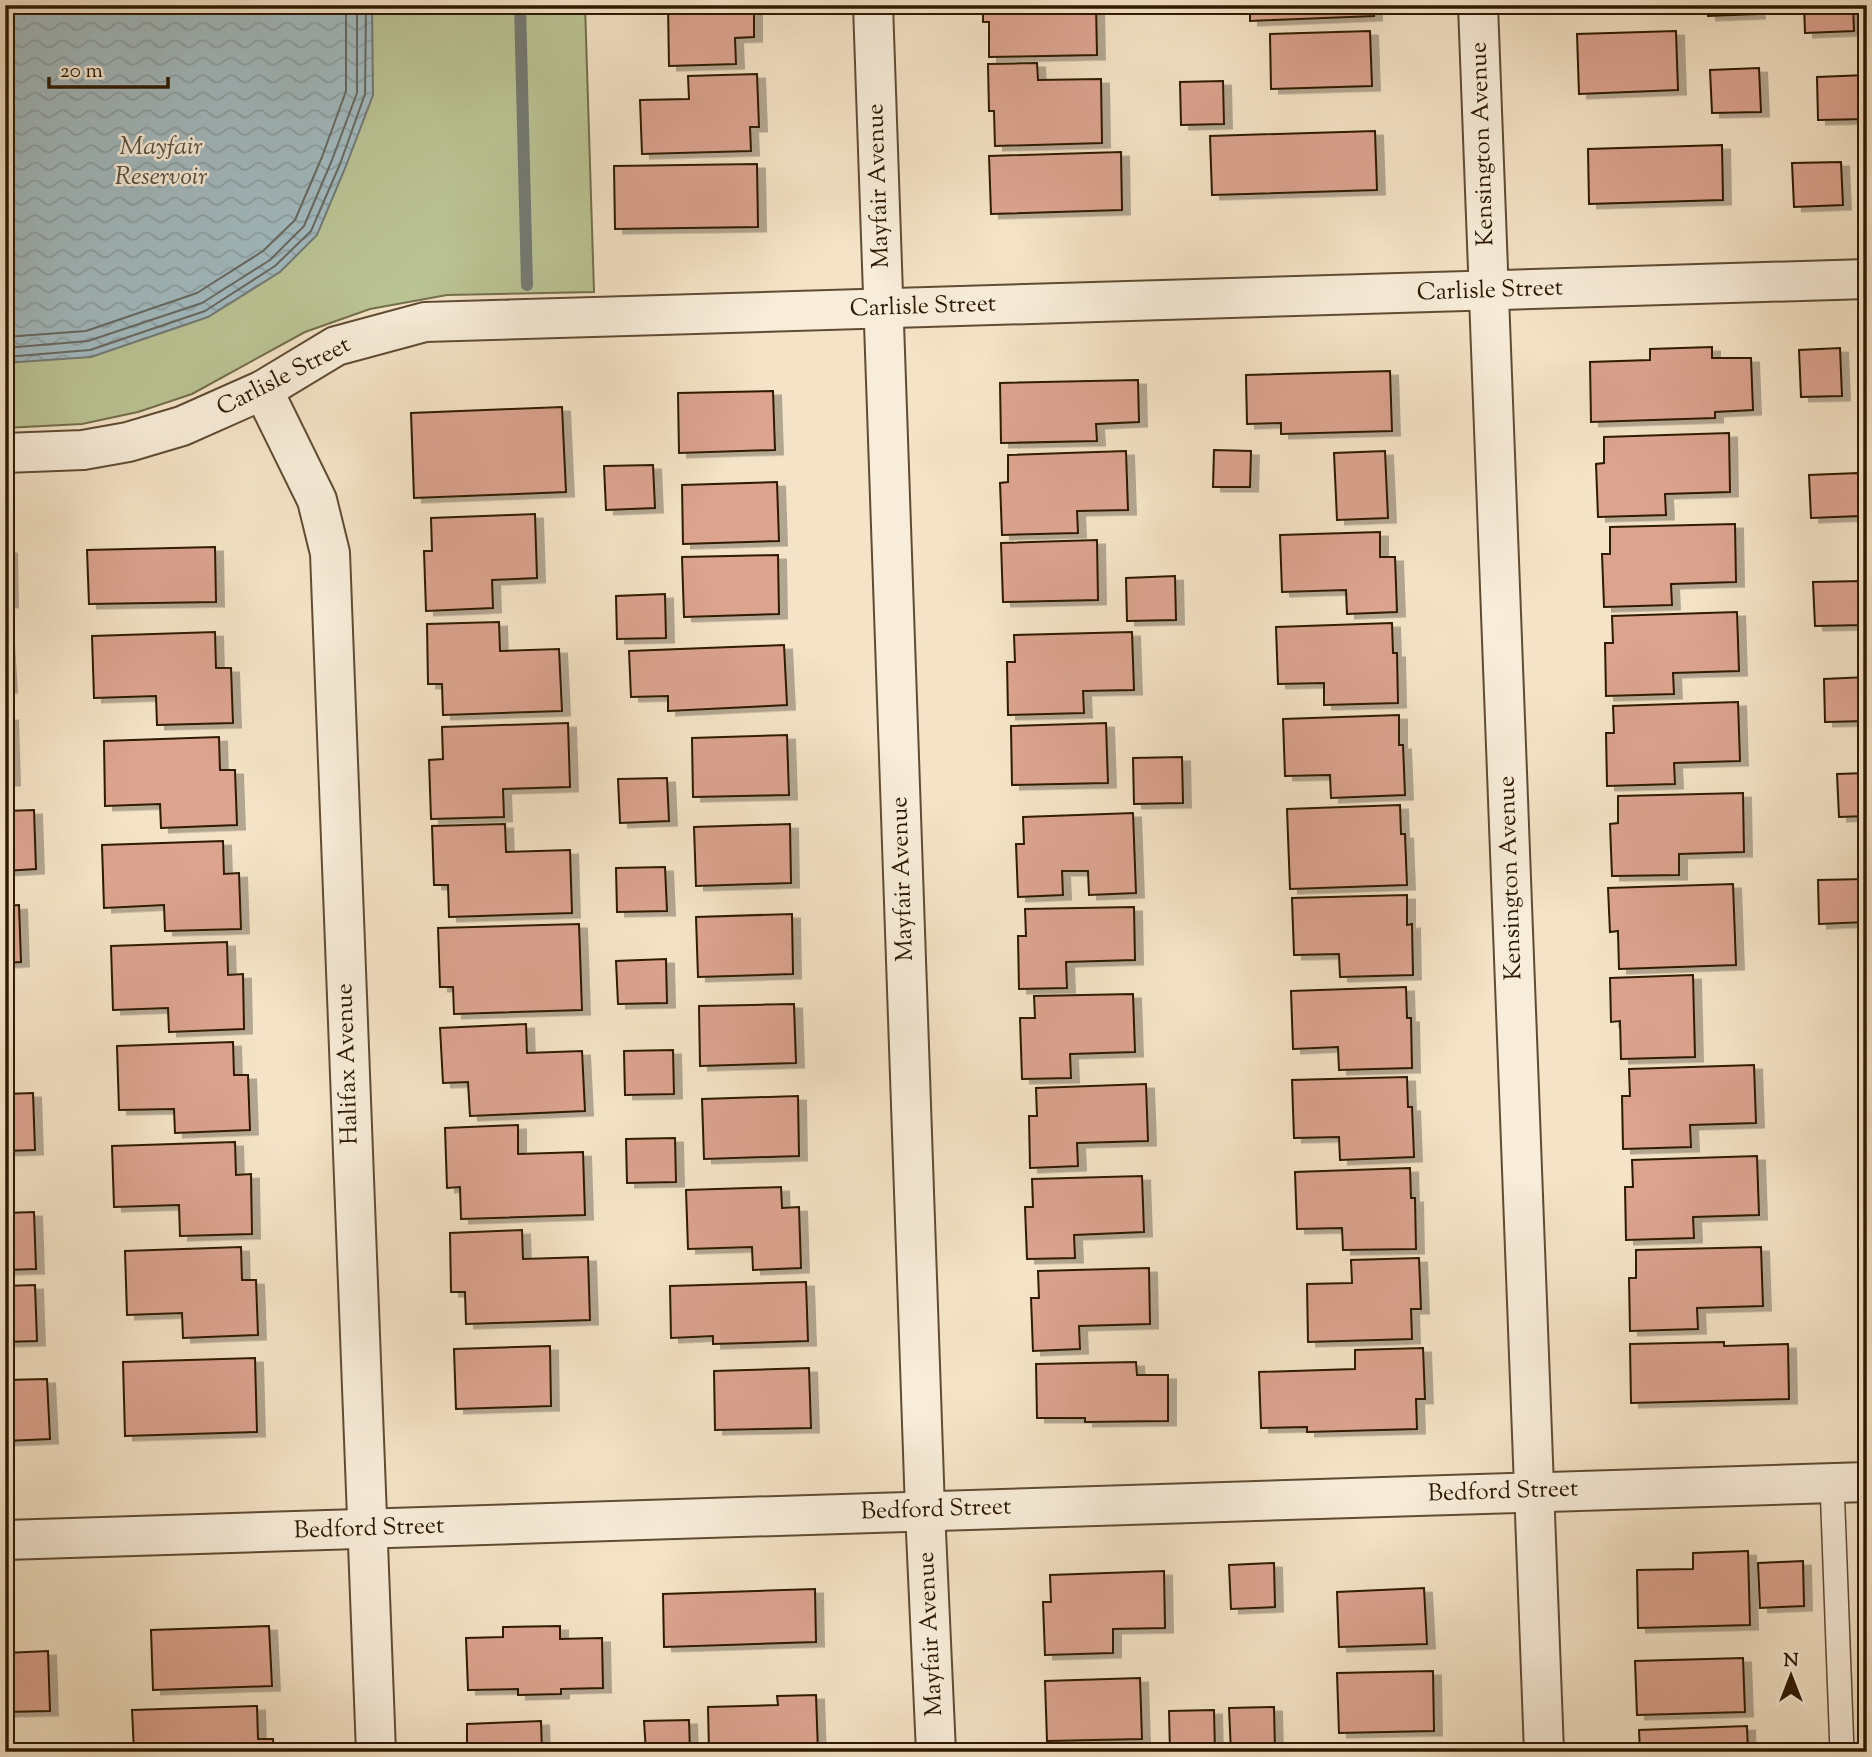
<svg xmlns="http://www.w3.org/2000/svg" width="1872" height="1757" viewBox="0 0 1872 1757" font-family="'Sorts Mill Goudy',serif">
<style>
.green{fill:#bbc495;stroke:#746f4c;stroke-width:2}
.water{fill:url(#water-waves);stroke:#747b75;stroke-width:2}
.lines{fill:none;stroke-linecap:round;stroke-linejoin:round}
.shore{stroke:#686a62;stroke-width:2}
.stream{stroke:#747b75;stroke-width:12}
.building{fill:#dca38f;stroke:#2e1a02;stroke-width:2;filter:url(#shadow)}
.service-casing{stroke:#604c33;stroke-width:26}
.minor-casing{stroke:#604c33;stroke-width:42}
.service{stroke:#f8edda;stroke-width:23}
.minor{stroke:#f8edda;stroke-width:38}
.labels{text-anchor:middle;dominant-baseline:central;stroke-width:5;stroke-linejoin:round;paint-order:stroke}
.street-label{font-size:24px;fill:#2e1a02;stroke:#f8edda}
.water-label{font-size:26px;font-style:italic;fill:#575245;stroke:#f8edda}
</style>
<defs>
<pattern id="water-waves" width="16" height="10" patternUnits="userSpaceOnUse" patternTransform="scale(1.75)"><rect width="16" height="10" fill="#a2bbc1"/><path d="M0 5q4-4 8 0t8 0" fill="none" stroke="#8ca0a4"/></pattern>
<filter id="shadow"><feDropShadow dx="8" dy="4.5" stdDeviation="0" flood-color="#0004"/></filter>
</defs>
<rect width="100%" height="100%" fill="#f4e3c6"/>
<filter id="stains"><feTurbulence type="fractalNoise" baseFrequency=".00286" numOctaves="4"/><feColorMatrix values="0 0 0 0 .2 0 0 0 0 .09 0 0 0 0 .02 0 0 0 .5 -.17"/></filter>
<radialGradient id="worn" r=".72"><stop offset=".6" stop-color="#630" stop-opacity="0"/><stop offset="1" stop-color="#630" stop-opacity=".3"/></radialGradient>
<!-- green -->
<polygon class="green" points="5,5 585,5 594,292 447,295 370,309 305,332 192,394 138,412 82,424 5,428"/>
<!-- water -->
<polygon class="water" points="5,5 372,5 373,95 346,166 317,235 280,272 208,317 91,357 5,363"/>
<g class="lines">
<!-- shore -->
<g class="shore">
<polyline points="5,337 86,331 197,293 263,251 295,220 322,157 346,91 346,5"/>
<polyline points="5,348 88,341 202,303 270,260 304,226 332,160 357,93 357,5"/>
<polyline points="5,357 90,350 205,311 275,266 311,231 340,164 365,94 366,5"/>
</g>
<!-- stream -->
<polyline class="stream" points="520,5 527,285"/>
</g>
<!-- building -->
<g class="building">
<polygon points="668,5 754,5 754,37 735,38 736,64 669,66"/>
<polygon points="983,5 1096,5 1097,55 989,57 989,22 983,22"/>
<polygon points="1250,5 1374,5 1374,16 1250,21"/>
<polygon points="1707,5 1756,5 1757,14 1708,16"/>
<polygon points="1804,5 1853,5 1854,31 1805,33"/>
<polygon points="1370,31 1372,86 1271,89 1270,34"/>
<polygon points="1676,31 1678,90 1579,94 1577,34"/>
<polygon points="1037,63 1038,80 1101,79 1102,143 995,146 994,111 989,111 988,64"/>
<polygon points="1759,68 1761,112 1712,113 1710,70"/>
<polygon points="757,74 759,127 750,127 751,151 642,154 640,100 689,99 688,76"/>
<polygon points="1866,75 1867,119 1818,120 1817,77"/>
<polygon points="1223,81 1224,124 1181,125 1180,82"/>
<polygon points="1375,131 1377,190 1212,195 1210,136"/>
<polygon points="1722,145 1723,200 1589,204 1588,149"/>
<polygon points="1121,152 1122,210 991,214 989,156"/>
<polygon points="1841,162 1843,205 1794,207 1792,163"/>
<polygon points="757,164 758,227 615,229 614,166"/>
<polygon points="1712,347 1712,358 1751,358 1753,410 1715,412 1715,418 1591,422 1590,362 1650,360 1650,349"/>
<polygon points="1840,348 1842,396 1801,397 1799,350"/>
<polygon points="1390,371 1392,431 1281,434 1281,423 1247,424 1246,375"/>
<polygon points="1138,380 1139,422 1096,424 1097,441 1001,443 1000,383"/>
<polygon points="773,391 775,450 679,453 678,393"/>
<polygon points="562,407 566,492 414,498 411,413"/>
<polygon points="1729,433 1730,492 1665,494 1666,515 1598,517 1596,464 1604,463 1604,437"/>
<polygon points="1214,450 1251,451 1250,487 1213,487"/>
<polygon points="1126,451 1128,510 1077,511 1078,533 1002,535 1000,483 1008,482 1008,455"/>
<polygon points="1385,451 1388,518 1337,520 1334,453"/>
<polygon points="653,465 655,508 606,510 604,466"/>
<polygon points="1858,473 1860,516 1811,518 1809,475"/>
<polygon points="777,482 779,541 683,544 682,485"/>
<polygon points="535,514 537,578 492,580 493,608 426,611 424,551 432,551 431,518"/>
<polygon points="1735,524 1736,582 1671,584 1672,605 1604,607 1602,554 1610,554 1610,527"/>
<polygon points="1380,532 1380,557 1395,557 1397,612 1347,614 1346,590 1282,592 1280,535"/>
<polygon points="1097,540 1098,600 1003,602 1001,543"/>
<polygon points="215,547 216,602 89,604 87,550"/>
<polygon points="5,549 9,549 10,603 5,603"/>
<polygon points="778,555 779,614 684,617 682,557"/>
<polygon points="1175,576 1176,620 1127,621 1126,578"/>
<polygon points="1862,581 1863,625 1815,626 1813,582"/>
<polygon points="665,594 666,638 617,639 616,596"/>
<polygon points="1737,612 1739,671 1673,673 1674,694 1606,696 1605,643 1613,643 1612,616"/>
<polygon points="499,622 500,651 559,649 562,711 443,715 442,684 428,684 427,624"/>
<polygon points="5,623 9,688 5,688"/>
<polygon points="1392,623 1393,653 1397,653 1398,703 1324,705 1324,683 1278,684 1276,627"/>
<polygon points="215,632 216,668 231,668 233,723 157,725 156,696 94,698 92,636"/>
<polygon points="1132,632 1134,690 1083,691 1084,713 1008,715 1007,662 1015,662 1014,635"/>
<polygon points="784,645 787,705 668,711 668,696 631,697 629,651"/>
<polygon points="1867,677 1867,721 1825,722 1824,679"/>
<polygon points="1738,702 1740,761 1674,763 1675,784 1607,786 1606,733 1614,733 1613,706"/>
<polygon points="1399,715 1399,745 1403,745 1405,795 1331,798 1330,775 1285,776 1283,719"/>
<polygon points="5,716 10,716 12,781 5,781"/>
<polygon points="568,723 570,787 503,789 504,817 431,819 429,760 443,759 442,727"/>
<polygon points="1106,723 1108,783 1012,785 1011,726"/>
<polygon points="787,735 789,795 693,797 692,738"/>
<polygon points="219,737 220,770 235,770 237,825 161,828 160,804 105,806 104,741"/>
<polygon points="1182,757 1183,803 1134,804 1133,758"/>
<polygon points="1867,773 1867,816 1839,817 1837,774"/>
<polygon points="667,778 669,821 620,823 618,779"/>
<polygon points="1743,793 1744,852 1679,854 1679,875 1612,876 1610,824 1618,823 1618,796"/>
<polygon points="1400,805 1401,834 1405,834 1407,885 1290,889 1287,809"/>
<polygon points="34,810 36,869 5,871 5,811"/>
<polygon points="1133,813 1136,893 1089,895 1088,871 1062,871 1063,895 1018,897 1016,844 1024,844 1023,817"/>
<polygon points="505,824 506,852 570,850 572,913 449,917 448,885 434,885 432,826"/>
<polygon points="790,824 791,883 696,886 694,827"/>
<polygon points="223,841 224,874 239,873 241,929 165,931 164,905 104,908 102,845"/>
<polygon points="665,867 667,911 617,912 616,868"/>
<polygon points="1867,879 1867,922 1819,924 1818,880"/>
<polygon points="1733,884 1736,965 1619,969 1618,931 1610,932 1608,888"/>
<polygon points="1407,895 1407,925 1412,924 1413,975 1340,977 1339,954 1294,955 1292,898"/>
<polygon points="19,905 21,962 5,963 5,906"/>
<polygon points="1134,907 1135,960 1066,962 1067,988 1019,989 1018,936 1026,936 1025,909"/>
<polygon points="792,914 793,974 698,977 696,917"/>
<polygon points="579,924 582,1010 454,1014 453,987 440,987 438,928"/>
<polygon points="227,942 228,975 243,974 244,1029 169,1032 168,1008 113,1010 111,946"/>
<polygon points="666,959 667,1003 618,1004 616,961"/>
<polygon points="1693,975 1695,1057 1621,1059 1620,1021 1611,1022 1610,978"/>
<polygon points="1406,987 1407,1018 1411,1018 1412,1068 1339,1070 1338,1047 1293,1049 1291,991"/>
<polygon points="1133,994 1135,1052 1070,1054 1071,1078 1022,1079 1020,1018 1035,1018 1034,996"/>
<polygon points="794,1004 796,1063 700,1066 699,1006"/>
<polygon points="526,1024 527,1053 582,1051 585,1111 470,1116 468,1082 443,1083 440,1028"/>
<polygon points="233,1042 234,1075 248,1075 250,1130 175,1133 174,1109 119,1110 117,1046"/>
<polygon points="673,1050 674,1094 625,1095 624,1051"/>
<polygon points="1754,1065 1756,1123 1690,1125 1691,1147 1623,1149 1622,1096 1630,1096 1629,1069"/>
<polygon points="1407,1077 1408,1107 1412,1107 1414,1157 1340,1160 1339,1137 1294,1138 1292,1080"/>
<polygon points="1146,1084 1148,1141 1077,1143 1078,1166 1030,1168 1029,1116 1037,1116 1036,1088"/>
<polygon points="33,1093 35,1150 5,1151 5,1094"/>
<polygon points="798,1096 799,1156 704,1159 702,1099"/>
<polygon points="518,1125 518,1154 583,1152 585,1215 461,1219 460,1187 447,1188 445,1128"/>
<polygon points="675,1138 676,1182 627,1183 626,1139"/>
<polygon points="235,1142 236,1175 251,1174 252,1234 180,1236 179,1205 114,1207 112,1146"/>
<polygon points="1757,1156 1759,1215 1693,1217 1694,1238 1626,1240 1625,1187 1633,1187 1632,1160"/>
<polygon points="1410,1168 1411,1198 1415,1198 1416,1249 1343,1250 1342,1228 1297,1229 1295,1172"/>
<polygon points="1142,1176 1144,1232 1074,1235 1075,1258 1027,1259 1025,1207 1033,1207 1032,1179"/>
<polygon points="781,1187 782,1208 799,1207 801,1268 753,1270 752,1247 688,1249 686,1190"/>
<polygon points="34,1212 36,1269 5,1270 5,1213"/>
<polygon points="522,1230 523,1259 588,1257 590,1320 466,1324 465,1292 451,1292 450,1233"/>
<polygon points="241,1247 242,1280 256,1280 258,1335 183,1338 182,1313 127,1315 125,1251"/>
<polygon points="1761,1247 1763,1306 1697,1308 1698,1329 1630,1331 1629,1278 1636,1278 1636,1250"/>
<polygon points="1419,1258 1421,1309 1411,1309 1412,1339 1308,1342 1307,1284 1352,1283 1351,1260"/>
<polygon points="1149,1268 1150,1324 1079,1326 1080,1349 1033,1351 1031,1298 1039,1298 1038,1271"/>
<polygon points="806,1282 808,1341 713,1344 713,1336 671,1338 670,1286"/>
<polygon points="35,1285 37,1341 5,1342 5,1286"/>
<polygon points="1724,1342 1724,1346 1788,1344 1789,1399 1631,1403 1630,1344"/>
<polygon points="550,1346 551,1406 456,1409 454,1349"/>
<polygon points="1423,1348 1425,1399 1416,1399 1417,1429 1307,1432 1307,1427 1261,1428 1259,1372 1355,1369 1355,1350"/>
<polygon points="255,1358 257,1432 125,1436 123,1362"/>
<polygon points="1136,1362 1137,1375 1168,1375 1168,1421 1085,1422 1085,1418 1037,1418 1036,1364"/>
<polygon points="809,1368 811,1428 715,1430 714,1371"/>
<polygon points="47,1379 50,1439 5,1441 5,1380"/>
<polygon points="1748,1551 1750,1625 1638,1628 1637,1570 1693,1569 1693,1553"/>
<polygon points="1803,1561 1804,1606 1760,1608 1758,1563"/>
<polygon points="1274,1563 1275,1607 1231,1609 1229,1565"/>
<polygon points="1164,1571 1165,1628 1113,1629 1113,1653 1045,1655 1043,1602 1051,1602 1050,1575"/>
<polygon points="1424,1588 1427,1644 1339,1647 1337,1592"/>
<polygon points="815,1589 816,1642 664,1647 663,1594"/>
<polygon points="269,1626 272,1686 153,1690 151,1630"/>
<polygon points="560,1626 560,1639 602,1638 603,1688 561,1689 561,1694 518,1695 518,1689 468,1690 466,1638 503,1637 503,1627"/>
<polygon points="48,1651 50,1711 5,1712 5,1653"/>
<polygon points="1743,1658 1745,1712 1637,1715 1635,1661"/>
<polygon points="1433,1671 1434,1731 1339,1733 1337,1673"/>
<polygon points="1140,1678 1142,1739 1047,1741 1045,1681"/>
<polygon points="816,1695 818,1752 709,1752 708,1707 778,1705 777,1696"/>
<polygon points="257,1706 258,1739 273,1739 274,1752 134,1752 132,1710"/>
<polygon points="1274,1707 1275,1751 1231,1752 1229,1708"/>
<polygon points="1214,1710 1215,1752 1170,1752 1169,1711"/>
<polygon points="689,1720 690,1752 646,1752 644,1721"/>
<polygon points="541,1721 542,1751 610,1749 610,1752 467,1752 467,1724"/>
<polygon points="1747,1726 1748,1752 1640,1752 1639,1730"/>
<polygon points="24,1745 25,1752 5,1752 5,1746"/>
</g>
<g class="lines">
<defs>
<polyline id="service" points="1832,1483 1842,1752"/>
<g id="minor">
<polyline points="873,5 925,1510 936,1752"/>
<polyline points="1478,5 1544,1752"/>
<polyline points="263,390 317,500 330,553 376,1752"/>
<polyline points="5,453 83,450 128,442 182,426 263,390 336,346 425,322 1867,279"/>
<polyline points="5,1540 1867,1482"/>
</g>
</defs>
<!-- service casing -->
<use href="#service" class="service-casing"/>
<!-- minor casing -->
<use href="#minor" class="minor-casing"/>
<!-- service -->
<use href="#service" class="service"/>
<!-- minor -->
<use href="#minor" class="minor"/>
</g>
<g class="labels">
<!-- street labels -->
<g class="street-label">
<text transform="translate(1483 144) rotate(-92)">Kensington Avenue</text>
<text transform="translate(879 186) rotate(-92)">Mayfair Avenue</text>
<text transform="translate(1490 291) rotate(-2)">Carlisle Street</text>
<text transform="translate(923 307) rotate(-2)">Carlisle Street</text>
<text transform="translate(284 377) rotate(-27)">Carlisle Street</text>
<text transform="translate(1511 878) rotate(-92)">Kensington Avenue</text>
<text transform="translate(903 879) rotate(-92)">Mayfair Avenue</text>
<text transform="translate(348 1064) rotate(-92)">Halifax Avenue</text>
<text transform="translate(1503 1492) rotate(-2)">Bedford Street</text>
<text transform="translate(936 1510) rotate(-2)">Bedford Street</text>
<text transform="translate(369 1529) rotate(-2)">Bedford Street</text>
<text transform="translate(931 1634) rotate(-93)">Mayfair Avenue</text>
</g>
<!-- water labels -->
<g class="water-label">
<text x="161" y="147">Mayfair<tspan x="161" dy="30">Reservoir</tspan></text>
</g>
</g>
<!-- margin -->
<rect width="1872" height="1757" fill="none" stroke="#f4e3c6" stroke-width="28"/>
<rect x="7" y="7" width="1858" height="1743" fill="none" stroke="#2e1a02" stroke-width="3.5"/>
<rect x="14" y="14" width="1844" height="1729" fill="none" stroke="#2e1a02" stroke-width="2"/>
<!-- north arrow -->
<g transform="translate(1791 1676)" stroke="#f8edda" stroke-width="5" paint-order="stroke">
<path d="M0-5L12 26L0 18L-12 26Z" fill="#2e1a02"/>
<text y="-10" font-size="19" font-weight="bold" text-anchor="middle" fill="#2e1a02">N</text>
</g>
<!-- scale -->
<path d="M49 77v10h119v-10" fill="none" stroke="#2e1a02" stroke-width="3.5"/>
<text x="60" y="77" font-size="21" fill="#2e1a02" stroke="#f8edda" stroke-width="5" paint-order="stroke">20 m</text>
<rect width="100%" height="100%" filter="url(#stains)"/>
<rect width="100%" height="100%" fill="url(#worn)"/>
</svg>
